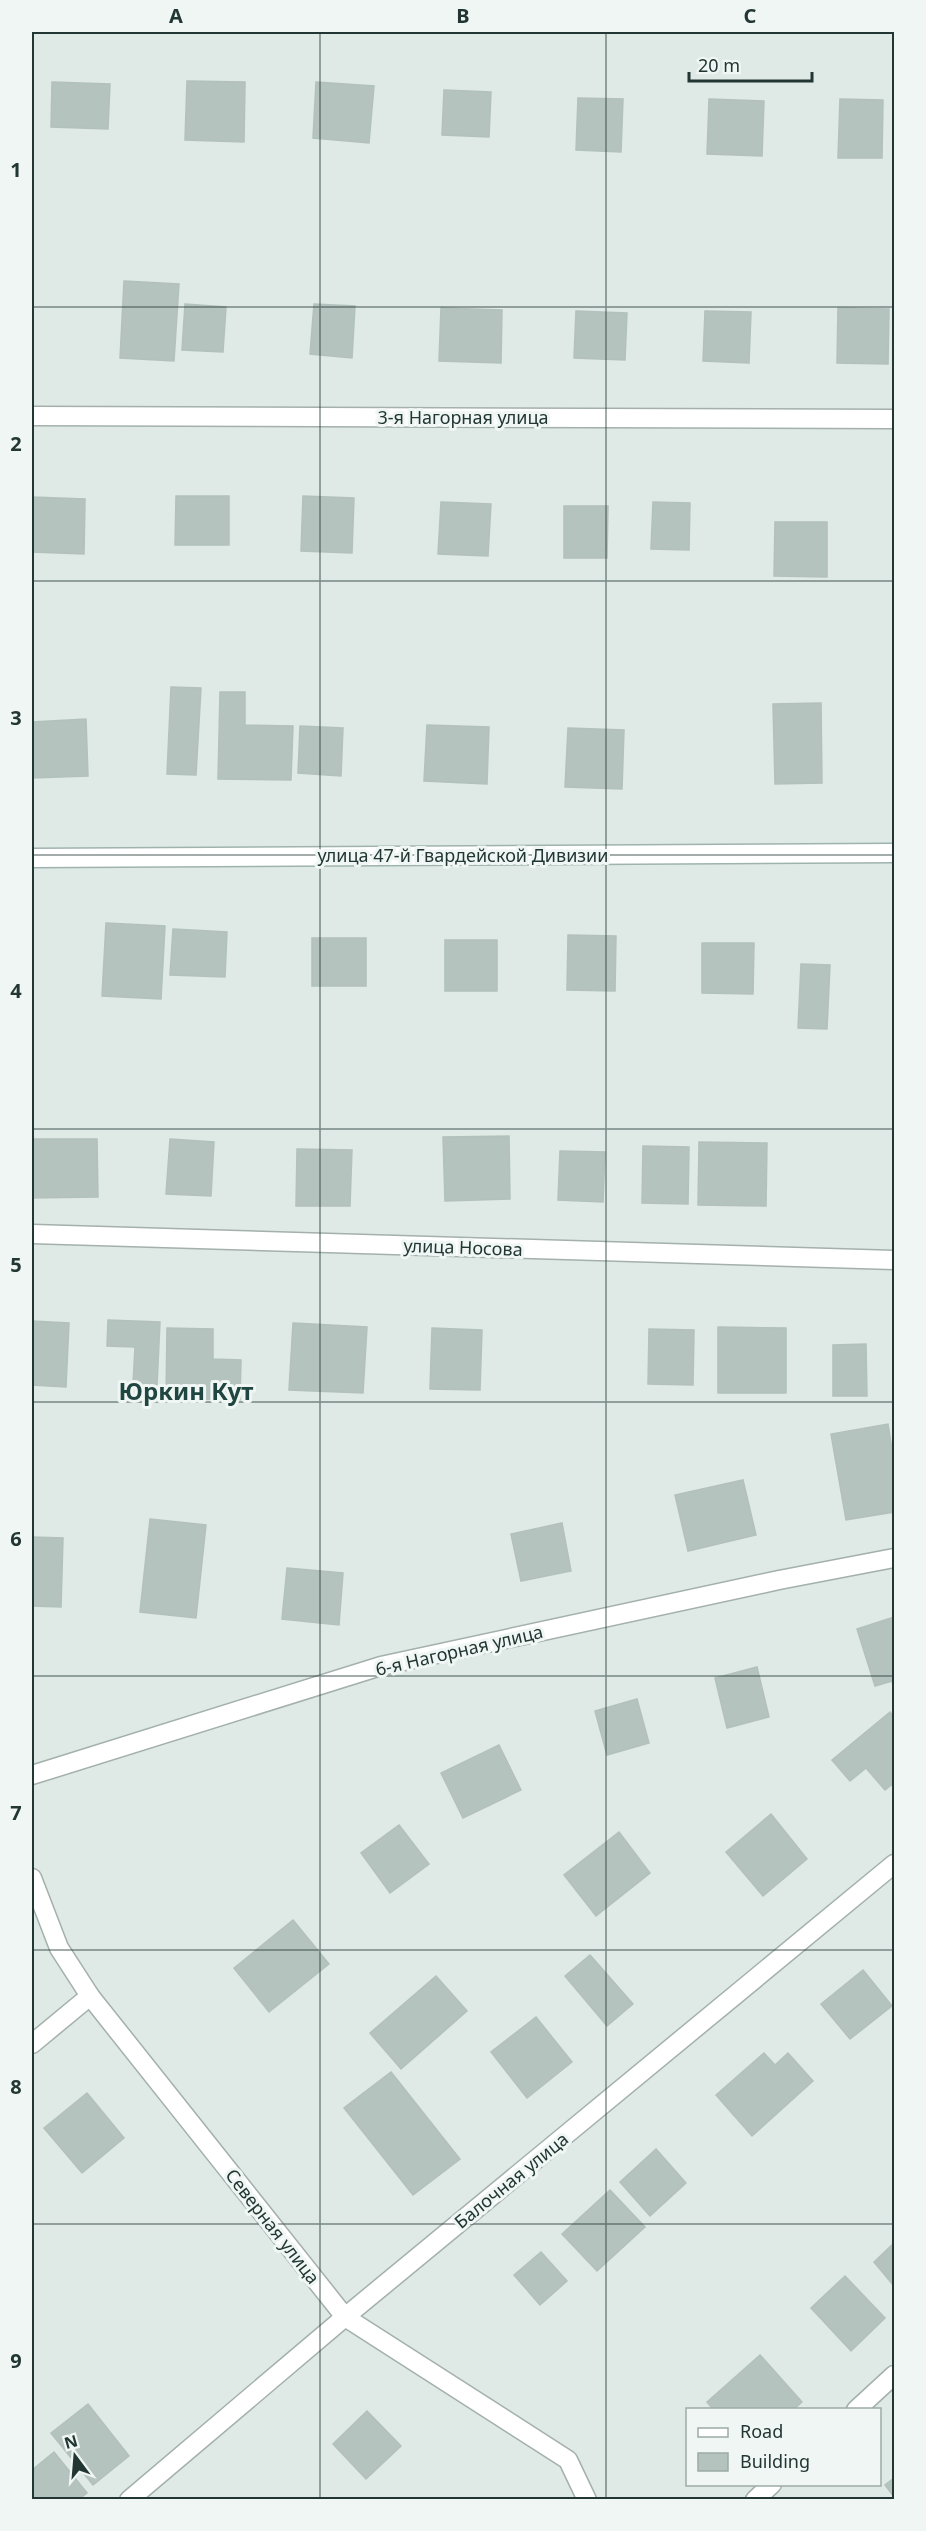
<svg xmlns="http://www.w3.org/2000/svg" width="926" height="2531" viewBox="0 0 926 2531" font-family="'Noto Sans',sans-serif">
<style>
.building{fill:#b5c3be;stroke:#b2c1bc;stroke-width:1.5}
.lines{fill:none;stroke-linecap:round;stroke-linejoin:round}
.minor-casing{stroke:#a3b0ac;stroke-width:21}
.secondary-casing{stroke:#9fb3ae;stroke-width:21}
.minor{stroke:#fff;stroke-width:18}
.secondary{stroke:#fff;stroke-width:18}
.grid{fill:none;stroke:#223733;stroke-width:1.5;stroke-opacity:0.55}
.labels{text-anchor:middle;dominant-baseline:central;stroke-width:6;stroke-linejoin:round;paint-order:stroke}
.street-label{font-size:18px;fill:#223733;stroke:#eff6f3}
.district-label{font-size:24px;font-weight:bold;fill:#204641;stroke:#eff6f3}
.neatline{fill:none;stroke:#223733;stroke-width:2}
.grid-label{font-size:20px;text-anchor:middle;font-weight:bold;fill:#223733}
</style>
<rect width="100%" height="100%" fill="#dfe9e5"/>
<!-- building -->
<g class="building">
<polygon points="187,81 245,82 244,142 185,140"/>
<polygon points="52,82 110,84 108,129 51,127"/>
<polygon points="316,82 374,86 369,143 313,138"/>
<polygon points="444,90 491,92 489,137 442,135"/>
<polygon points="578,98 623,99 621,152 576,150"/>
<polygon points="709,99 764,101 762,156 707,154"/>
<polygon points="840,99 883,100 882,158 838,158"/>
<polygon points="124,281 179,284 174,361 120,358"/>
<polygon points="185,304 226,307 223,352 182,350"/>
<polygon points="314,304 355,306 352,358 310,354"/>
<polygon points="441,308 502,310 501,363 439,361"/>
<polygon points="838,308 889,309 888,364 837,363"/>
<polygon points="576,311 627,313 625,360 574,358"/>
<polygon points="705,311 751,312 749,363 703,361"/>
<polygon points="176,496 229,496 229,545 175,545"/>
<polygon points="303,496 354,498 352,553 301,551"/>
<polygon points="32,497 85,499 84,554 32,552"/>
<polygon points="441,502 491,504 488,556 438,554"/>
<polygon points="653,502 690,503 689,550 651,549"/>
<polygon points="564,506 608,506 607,558 564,558"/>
<polygon points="775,522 827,522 827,577 774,576"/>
<polygon points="171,687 201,688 196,775 167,774"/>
<polygon points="220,692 245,692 245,725 293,726 291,780 218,779"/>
<polygon points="821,703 822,783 775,784 773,704"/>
<polygon points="86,719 88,776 32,778 32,722"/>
<polygon points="427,725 489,727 487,784 424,781"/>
<polygon points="300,726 343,728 341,776 298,773"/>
<polygon points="568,728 624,730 622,789 565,787"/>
<polygon points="106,923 165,926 161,999 102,996"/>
<polygon points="173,929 227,932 225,977 170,975"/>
<polygon points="568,935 616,936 615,991 567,990"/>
<rect x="312" y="938" width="54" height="48"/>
<rect x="445" y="940" width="52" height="51"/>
<polygon points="702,943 754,943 753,994 702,993"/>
<polygon points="801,964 830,965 827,1029 798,1028"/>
<polygon points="509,1136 510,1199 445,1201 443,1137"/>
<polygon points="32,1139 97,1139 98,1197 32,1198"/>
<polygon points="170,1139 214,1142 211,1196 166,1194"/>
<polygon points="699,1142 767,1143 766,1206 698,1205"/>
<polygon points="643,1146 689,1147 688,1204 642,1203"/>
<polygon points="297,1149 352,1150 350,1206 296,1206"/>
<polygon points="560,1151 605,1152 603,1202 558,1200"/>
<polygon points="108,1320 160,1322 157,1385 133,1384 135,1347 107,1346"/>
<polygon points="32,1321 69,1323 66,1387 32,1385"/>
<polygon points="293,1323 367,1327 363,1393 289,1390"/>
<polygon points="718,1327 786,1328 786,1393 718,1393"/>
<polygon points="167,1328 213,1329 213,1359 241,1360 240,1400 166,1398"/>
<polygon points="432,1328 482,1330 480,1390 430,1389"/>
<polygon points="649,1329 694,1330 693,1385 648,1384"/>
<polygon points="866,1344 867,1396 833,1396 833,1345"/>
<polygon points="888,1424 894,1462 894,1512 846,1520 831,1434"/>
<polygon points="743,1480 756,1535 688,1551 675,1495"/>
<polygon points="150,1519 206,1525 196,1618 140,1612"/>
<polygon points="562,1523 571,1571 521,1581 511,1534"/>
<polygon points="32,1537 63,1538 61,1607 32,1606"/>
<polygon points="287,1568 343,1573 339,1625 282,1619"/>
<polygon points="894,1617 894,1690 892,1681 875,1686 857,1629"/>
<polygon points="757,1667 769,1717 727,1728 715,1678"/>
<polygon points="637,1699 649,1743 607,1755 595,1711"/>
<polygon points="890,1712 894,1718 894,1783 885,1790 866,1768 850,1781 832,1760"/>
<polygon points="499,1745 521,1790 463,1818 441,1773"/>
<polygon points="771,1814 807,1859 763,1896 726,1852"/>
<polygon points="399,1825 429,1864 390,1893 361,1853"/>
<polygon points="619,1832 650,1873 596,1916 564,1875"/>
<polygon points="293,1920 329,1964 269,2012 234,1968"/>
<polygon points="590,1955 633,2004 607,2026 565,1976"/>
<polygon points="863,1970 892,2006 850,2039 821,2004"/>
<polygon points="436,1976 467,2011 401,2069 370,2033"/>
<polygon points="536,2017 572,2062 527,2098 491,2052"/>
<polygon points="764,2053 775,2065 788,2053 813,2081 752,2136 716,2095"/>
<polygon points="391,2072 460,2159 413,2195 344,2108"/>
<polygon points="87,2093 124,2138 82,2173 44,2128"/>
<polygon points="656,2149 686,2183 650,2216 620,2182"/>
<polygon points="610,2190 645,2227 597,2271 562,2234"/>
<polygon points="894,2243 894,2286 874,2262"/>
<polygon points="541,2252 567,2281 540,2305 514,2275"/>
<polygon points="845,2276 885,2318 851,2351 811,2308"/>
<polygon points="760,2355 802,2402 793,2410 714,2410 707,2402"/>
<polygon points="88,2404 129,2456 93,2485 51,2433"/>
<polygon points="367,2411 401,2446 366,2479 333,2444"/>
<polygon points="54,2452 87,2493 78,2500 32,2500 32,2470"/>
<polygon points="894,2478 894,2497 885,2485"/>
</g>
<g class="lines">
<defs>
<g id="minor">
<polyline points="32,416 894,419"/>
<polyline points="32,1234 894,1260"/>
<polyline points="32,1775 381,1666 779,1580 894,1558"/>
<polyline points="32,1878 59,1948 90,1996 345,2317 568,2460 587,2500"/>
<polyline points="32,2044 90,1996"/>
<polyline points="856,2410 894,2375"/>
<polyline points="129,2500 345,2317 894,1864"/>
<polyline points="755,2500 772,2484"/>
</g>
<polyline id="secondary" points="32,858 894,853"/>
</defs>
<!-- minor casing -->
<use href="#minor" class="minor-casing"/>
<!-- secondary casing -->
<use href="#secondary" class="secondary-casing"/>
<!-- minor -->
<use href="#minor" class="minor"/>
<!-- secondary -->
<use href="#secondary" class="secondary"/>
</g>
<!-- grid -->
<path class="grid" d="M 320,32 L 320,2500M 606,32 L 606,2500M 32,307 L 894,307M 32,581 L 894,581M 32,855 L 894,855M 32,1129 L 894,1129M 32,1402 L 894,1402M 32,1676 L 894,1676M 32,1950 L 894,1950M 32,2224 L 894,2224"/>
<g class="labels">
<!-- street labels -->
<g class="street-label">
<text x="463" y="417">3-я Нагорная улица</text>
<text x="463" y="855">улица 47-й Гвардейской Дивизии</text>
<text transform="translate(463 1247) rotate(2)">улица Носова</text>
<text transform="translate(459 1650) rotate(-13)">6-я Нагорная улица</text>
<text transform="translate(511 2180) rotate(-39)">Балочная улица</text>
<text transform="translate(273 2226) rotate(52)">Северная улица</text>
</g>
<!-- district labels -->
<g class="district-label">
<text x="186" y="1390">Юркин Кут</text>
</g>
</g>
<!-- border -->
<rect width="926" height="2531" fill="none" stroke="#eff6f3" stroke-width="66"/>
<!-- legend -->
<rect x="686" y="2408" width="195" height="78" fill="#eff6f3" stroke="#9daaa6" stroke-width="1.5"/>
<rect x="698" y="2428" width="30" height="9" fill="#ffffff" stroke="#9daaa6" stroke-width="1.5"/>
<text x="740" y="2438" font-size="18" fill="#223733">Road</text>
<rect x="698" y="2453" width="30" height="18" fill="#b5c3be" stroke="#9daaa6" stroke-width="1.5"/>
<text x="740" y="2468" font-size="18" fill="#223733">Building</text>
<!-- north arrow -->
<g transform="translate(75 2456) rotate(344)" stroke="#eff6f3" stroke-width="4.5" paint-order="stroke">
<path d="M0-4.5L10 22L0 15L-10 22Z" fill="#223733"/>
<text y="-9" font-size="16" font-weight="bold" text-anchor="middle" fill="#223733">N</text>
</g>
<!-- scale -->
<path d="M689 72v9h123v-9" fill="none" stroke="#223733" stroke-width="3"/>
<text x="698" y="72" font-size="18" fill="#223733" stroke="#eff6f3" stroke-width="4.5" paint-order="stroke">20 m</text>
<rect x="33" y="33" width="860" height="2465" class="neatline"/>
<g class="grid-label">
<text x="176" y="23">A</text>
<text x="463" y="23">B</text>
<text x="750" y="23">C</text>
<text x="16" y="177">1</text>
<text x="16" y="451">2</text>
<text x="16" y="725">3</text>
<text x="16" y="998">4</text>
<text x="16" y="1272">5</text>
<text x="16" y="1546">6</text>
<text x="16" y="1820">7</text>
<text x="16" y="2094">8</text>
<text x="16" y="2368">9</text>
</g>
</svg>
